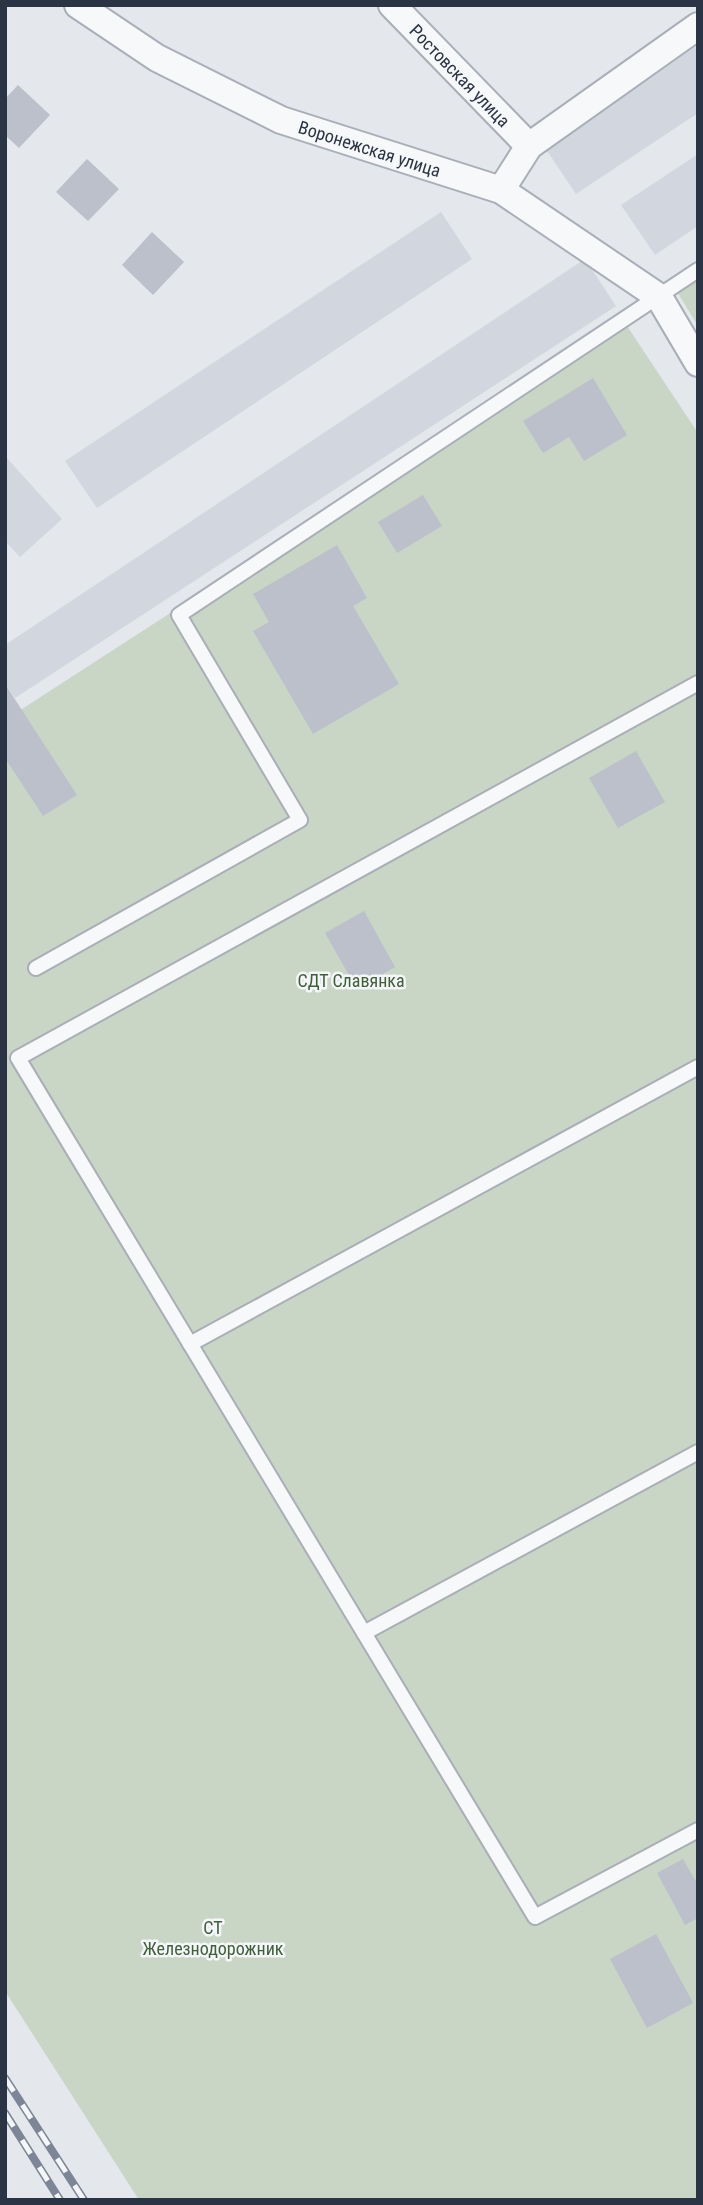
<svg xmlns="http://www.w3.org/2000/svg" width="703" height="2205" viewBox="0 0 703 2205" font-family="'Roboto Condensed',sans-serif">
<style>
.built{fill:#d2d6de}
.green{fill:#c9d6c5}
.building{fill:#bbc0ca}
.lines{fill:none;stroke-linecap:round;stroke-linejoin:round}
.service-casing{stroke:#a9aeb7;stroke-width:18}
.minor-casing{stroke:#a9aeb7;stroke-width:30}
.service{stroke:#f7f8fa;stroke-width:14}
.minor{stroke:#f7f8fa;stroke-width:26}
.rail-casing{stroke:#7d8696;stroke-width:8}
.rail{stroke:#f4f6f9;stroke-width:5;stroke-dasharray:16;stroke-linecap:butt}
.labels{text-anchor:middle;dominant-baseline:central;stroke-width:5;stroke-linejoin:round;paint-order:stroke}
.street-label{font-size:18px;fill:#2b3445;stroke:#f4f6f9}
.park-label{font-size:18px;fill:#3f6138;stroke:#f4f6f9}
</style>
<rect width="100%" height="100%" fill="#e4e7ec"/>
<!-- built -->
<g class="built">
<polygon points="698,42 698,113 576,194 543,145"/>
<polygon points="698,154 698,226 655,255 621,205"/>
<polygon points="441,212 472,259 97,508 65,461"/>
<polygon points="585,259 616,306 15,698 5,684 5,645"/>
<polygon points="5,456 62,519 20,557 5,541"/>
</g>
<!-- green -->
<g class="green">
<polygon points="698,276 698,326 676,290"/>
<polygon points="623,320 698,433 698,2200 139,2200 5,1991 5,720"/>
</g>
<!-- building -->
<g class="building">
<polygon points="18,85 50,115 19,148 5,135 5,99"/>
<polygon points="87,159 119,189 88,221 56,192"/>
<polygon points="152,232 184,262 153,295 122,265"/>
<polygon points="593,378 627,435 584,461 569,437 543,453 523,421"/>
<polygon points="423,495 442,526 397,553 378,522"/>
<polygon points="337,545 367,598 353,606 399,684 313,734 253,631 269,622 253,594"/>
<polygon points="5,684 77,795 43,816 5,758"/>
<polygon points="636,751 665,802 618,828 589,778"/>
<polygon points="364,911 395,967 357,989 325,933"/>
<polygon points="683,1859 695,1880 698,1878 698,1918 685,1925 657,1873"/>
<polygon points="656,1934 693,2003 647,2028 610,1959"/>
</g>
<g class="lines">
<defs>
<g id="service">
<polyline points="698,683 18,1058 535,1917 698,1830"/>
<polyline points="36,968 300,820 179,615 698,270"/>
<polyline points="190,1344 698,1067"/>
<polyline points="364,1633 698,1452"/>
</g>
<g id="minor">
<path id="s1" d="M 78,5 L 157,58 L 281,120 L 501,190 L 659,297 L 698,363"/>
<path id="s2" d="M 392,5 L 529,146"/>
<polyline points="501,190 529,146 698,26"/>
</g>
</defs>
<!-- service casing -->
<use href="#service" class="service-casing"/>
<!-- minor casing -->
<use href="#minor" class="minor-casing"/>
<!-- service -->
<use href="#service" class="service"/>
<!-- minor -->
<use href="#minor" class="minor"/>
<defs>
<g id="rail">
<polyline points="5,2078 84,2200"/>
<polyline points="5,2113 60,2200"/>
</g>
</defs>
<!-- rail casing -->
<use href="#rail" class="rail-casing"/>
<!-- rail -->
<use href="#rail" class="rail"/>
</g>
<g class="labels">
<!-- street labels -->
<g class="street-label">
<text stroke="none"><textPath href="#s2" startOffset="98">Ростовская улица</textPath></text>
<text stroke="none"><textPath href="#s1" startOffset="327">Воронежская улица</textPath></text>
</g>
<!-- park labels -->
<g class="park-label">
<text x="351" y="980">СДТ Славянка</text>
<text x="213" y="1927">СТ<tspan x="213" dy="21">Железнодорожник</tspan></text>
</g>
</g>
<!-- border -->
<rect width="703" height="2205" fill="none" stroke="#2b3445" stroke-width="14"/>
</svg>
